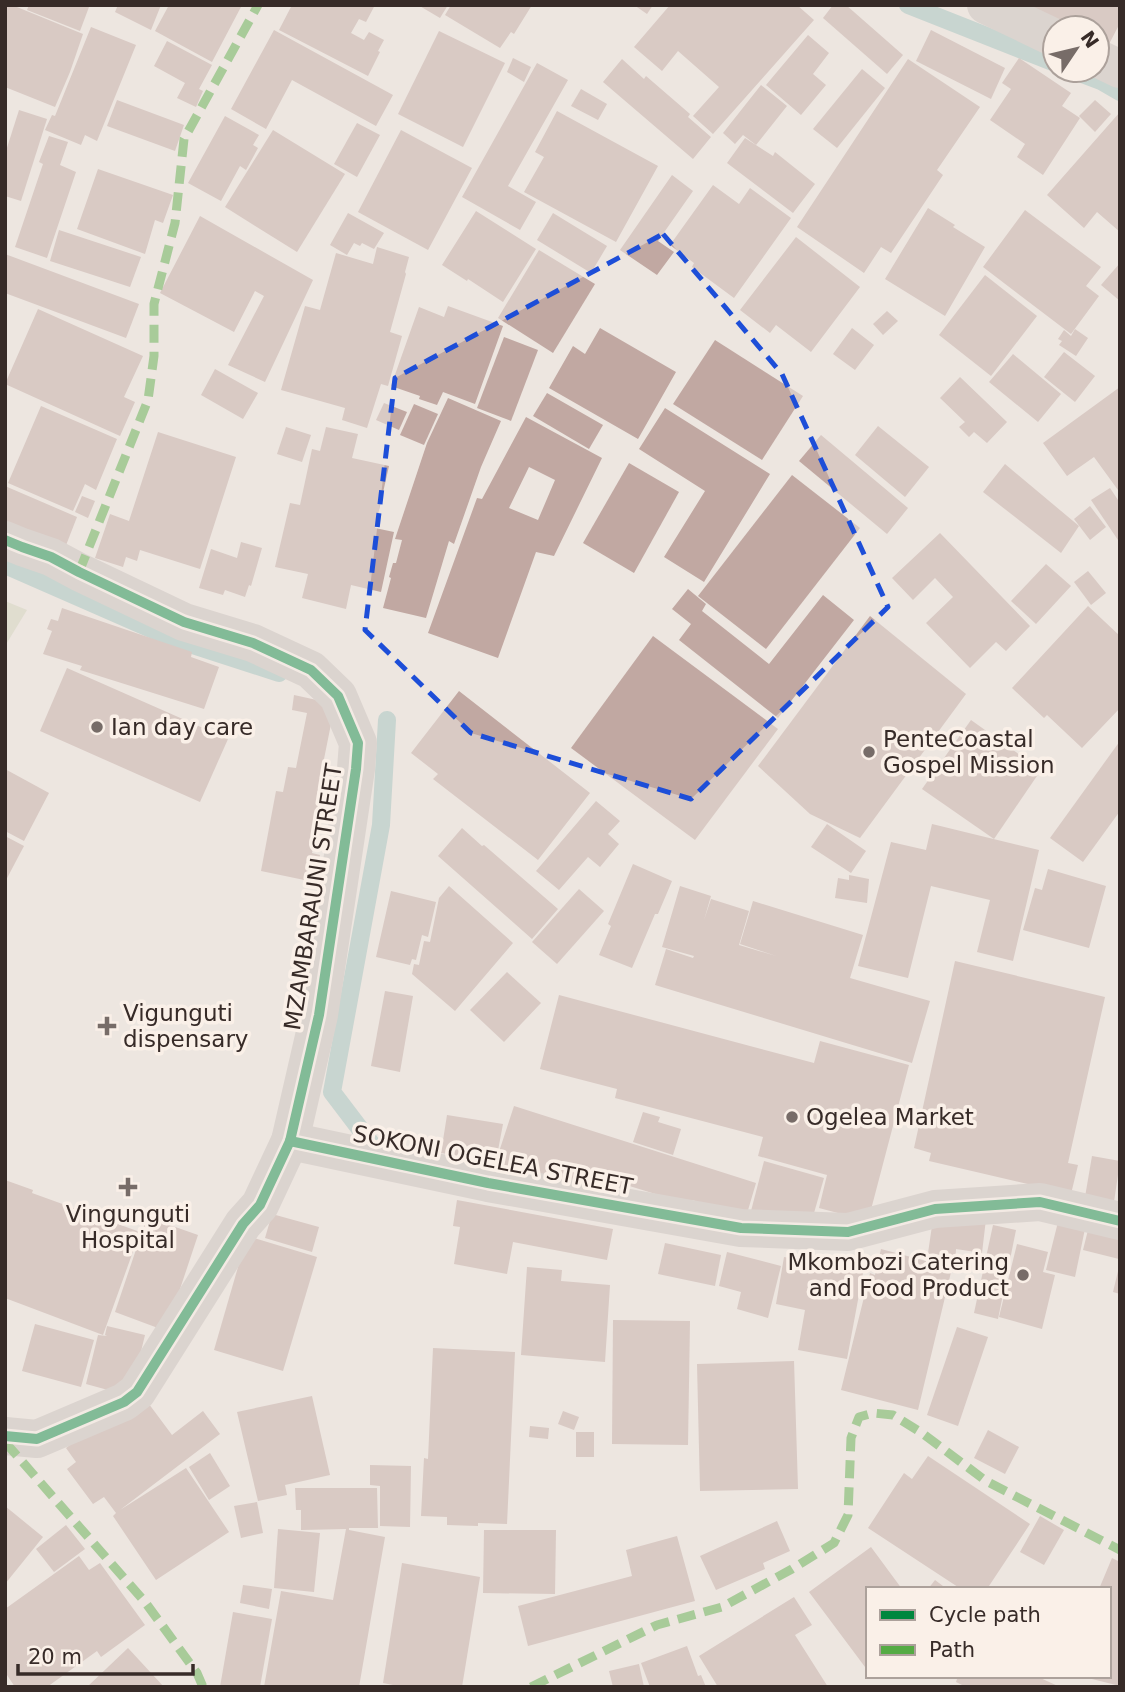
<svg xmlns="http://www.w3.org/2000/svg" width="1125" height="1692" viewBox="0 0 1125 1692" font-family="'DejaVu Sans',sans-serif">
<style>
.green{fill:#d0d2ba}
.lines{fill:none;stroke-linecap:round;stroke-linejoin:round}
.stream{stroke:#9cc0bc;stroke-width:18}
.building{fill:#c1a8a2;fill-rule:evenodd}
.minor{stroke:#c6beba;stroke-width:38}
.quiet{stroke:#55ab44;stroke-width:9;stroke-dasharray:18 9;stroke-linecap:butt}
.cycleway-casing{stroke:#faf0e8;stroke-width:15}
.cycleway{stroke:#00873e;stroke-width:10}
.marked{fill:none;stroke:#1d4ed8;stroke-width:5;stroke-dasharray:14 9;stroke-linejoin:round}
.poi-dot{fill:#776c68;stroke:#faf0e8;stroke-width:2.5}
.labels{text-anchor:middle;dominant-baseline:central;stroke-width:7;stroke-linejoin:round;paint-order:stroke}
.poi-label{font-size:23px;fill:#372b28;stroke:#faf0e8;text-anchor:start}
.street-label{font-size:23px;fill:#372b28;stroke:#faf0e8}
</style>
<rect width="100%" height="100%" fill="#ede6e0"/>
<!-- green -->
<polygon class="green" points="5,601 27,610 5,646"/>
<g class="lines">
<!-- stream -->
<g class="stream">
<polyline points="908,5 1055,63"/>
<polyline points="1072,70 1101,81 1120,92"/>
<polyline points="5,565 174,639 279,673"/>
<polyline points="383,1149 373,1146 332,1092 381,825 387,720"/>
</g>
</g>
<!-- building -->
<g class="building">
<polygon points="5,5 12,5 83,34 70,72 55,107 5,87"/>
<polygon points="29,5 84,5 89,7 80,31 27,10"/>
<polygon points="118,5 161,5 151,30 115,12"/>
<polygon points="169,5 242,5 212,62 155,31"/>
<polygon points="292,5 375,5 366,22 359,19 351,33 364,40 369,32 384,40 378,51 380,52 368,76 279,30"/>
<polygon points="418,5 448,5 440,18"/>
<polygon points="451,5 532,5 514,34 511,32 500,48 445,15"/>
<polygon points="634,5 653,5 647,14"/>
<polygon points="670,5 797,5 814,20 713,134 693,116 719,87 678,51 662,71 634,47"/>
<polygon points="833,5 846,5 903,55 887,74 823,18"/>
<polygon points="1027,5 1120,5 1120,23 1108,46 1097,41 1097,28 1072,28"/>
<polygon points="91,27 136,45 97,141 85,135 81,145 45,130 52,115 55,116"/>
<polygon points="274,30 393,95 376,126 292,80 266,129 231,109"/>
<polygon points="931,30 1005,68 991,99 916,61"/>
<polygon points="439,31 505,63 463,147 398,114"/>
<polygon points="808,35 829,53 813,74 826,85 801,115 766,85"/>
<polygon points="167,41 212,65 199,89 203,91 196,107 177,98 185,83 154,66"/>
<polygon points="513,58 531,67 524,82 507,72"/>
<polygon points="1019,58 1071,93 1062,106 1080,118 1043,175 1017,157 1025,144 990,120 1011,89 1002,83"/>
<polygon points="622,59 644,79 646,76 690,114 688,117 711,137 693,159 603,82"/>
<polygon points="908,59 980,107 937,170 943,175 891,253 881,247 864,273 797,227"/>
<polygon points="537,63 568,80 508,186 536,202 520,230 462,197"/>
<polygon points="862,69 885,88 837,148 813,129"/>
<polygon points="761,85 787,106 756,145 743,135 735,144 723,133"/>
<polygon points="581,89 607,104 598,120 571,106"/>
<polygon points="117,100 184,125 175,151 107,126"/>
<polygon points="1095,100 1111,114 1095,132 1079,116"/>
<polygon points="19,110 47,119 21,201 5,196 5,154"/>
<polygon points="557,111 658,166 616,242 524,192 544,157 535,152"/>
<polygon points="1120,112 1120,232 1097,212 1084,228 1047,195"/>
<polygon points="225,116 259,135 253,145 258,148 246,170 240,166 221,201 188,183"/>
<polygon points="357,123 380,135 357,177 334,164"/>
<polygon points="273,130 345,174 297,252 225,207"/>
<polygon points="401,130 472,168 428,250 358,212"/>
<polygon points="49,136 68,142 60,165 76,172 47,258 15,247 43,164 39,162"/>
<polygon points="745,138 773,156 775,152 815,184 793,213 727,163"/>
<polygon points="98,169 173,195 163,223 155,220 145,254 77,229"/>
<polygon points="672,175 693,191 658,241 674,252 657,275 620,250"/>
<polygon points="713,185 739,204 750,188 791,218 734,298 692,267 694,263 670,245"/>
<polygon points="928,208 955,225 953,227 985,247 945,316 885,279"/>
<polygon points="1025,210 1101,267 1086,286 1099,296 1071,334 983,267"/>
<polygon points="476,211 536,249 503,302 468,279 467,281 442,265"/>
<polygon points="348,213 384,233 374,249 362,243 360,246 354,243 347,255 330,245"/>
<polygon points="553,213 607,246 591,273 537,240"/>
<polygon points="200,216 313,280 265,382 228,365 264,296 255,291 234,332 160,293"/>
<polygon points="59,230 141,257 130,287 50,261"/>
<polygon points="796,237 860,287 811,352 776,325 770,333 740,310"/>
<polygon points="377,247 409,257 405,272 406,274 390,332 402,336 388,386 381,384 367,428 342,420 345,408 281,390 305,306 320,310 336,253 373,264"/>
<polygon points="539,250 595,284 553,353 498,318"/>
<polygon points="5,254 139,304 126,338 5,293"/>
<polygon points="1120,263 1120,301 1101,285"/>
<polygon points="985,275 1037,316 991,376 939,335"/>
<polygon points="448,306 503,326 475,404 443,392 437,405 419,399 420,396 391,386 419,307 444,317"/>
<polygon points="38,309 143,356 124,397 135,402 120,436 5,384"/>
<polygon points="887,311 898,321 883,335 873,324"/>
<polygon points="600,328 676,372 638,439 549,388 573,346 585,354"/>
<polygon points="852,328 874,345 855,370 833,354"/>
<polygon points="1075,329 1088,338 1076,356 1059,345 1062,341 1058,339 1064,330 1071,336"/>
<polygon points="504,337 538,350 511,421 477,408"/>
<polygon points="715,340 803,396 762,460 673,404"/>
<polygon points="1064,352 1095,376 1075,402 1044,377"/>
<polygon points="1013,354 1061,394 1038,422 989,382"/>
<polygon points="215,369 258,393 243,419 201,395"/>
<polygon points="960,377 1007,422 987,443 974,432 969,437 959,427 965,422 940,398"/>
<polygon points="1120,387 1120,489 1118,490 1094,457 1067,476 1043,443"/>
<polygon points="547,393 603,425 589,449 533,416"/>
<polygon points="448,398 501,421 481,467 454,544 449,541 426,618 383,608 391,578 389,577 393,563 396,563 402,540 395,539 427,443"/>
<polygon points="384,403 407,412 399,430 376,420"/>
<polygon points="414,404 438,414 424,445 400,435"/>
<polygon points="41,406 117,439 96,490 85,484 73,511 8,483"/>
<polygon points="665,408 770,474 704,582 664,557 705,491 639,449"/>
<path d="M 526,417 L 602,458 L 554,556 L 536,552 L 498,658 L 428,633 L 477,498 L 482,499 ZM 529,467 L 555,480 L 538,520 L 509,508 Z"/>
<polygon points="878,426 929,467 905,497 855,455"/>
<polygon points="286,427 311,435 302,462 277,454"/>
<polygon points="326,427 358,434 352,458 389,466 375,528 394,532 381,592 351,585 346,609 302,598 308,574 275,567 290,503 300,505 312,449 320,451"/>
<polygon points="158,432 236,457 200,569 140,550 137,561 126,557 123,567 95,558 110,514 129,521"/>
<polygon points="821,435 908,508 887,534 799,461"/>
<polygon points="629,463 679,492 634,573 583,543"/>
<polygon points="1005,464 1079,526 1061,553 983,492"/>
<polygon points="792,475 860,528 766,649 698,596"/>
<polygon points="5,486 77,517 63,553 5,529"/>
<polygon points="1110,488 1120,503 1120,543 1091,500"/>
<polygon points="82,496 95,501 88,518 75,512"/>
<polygon points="1090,506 1106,527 1090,540 1074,519"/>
<polygon points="940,533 1030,626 1006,651 996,642 970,668 926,623 953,597 935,578 913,600 892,578"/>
<polygon points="241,542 262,548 251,586 249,585 245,597 225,590 223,595 199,588 211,549 237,558"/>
<polygon points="1046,564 1071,586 1036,624 1011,601"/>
<polygon points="1088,571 1106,593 1091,605 1074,582"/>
<polygon points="688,589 706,604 702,611 769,664 823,595 854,620 778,718 679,640 691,624 672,609"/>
<polygon points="1088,606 1120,636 1120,708 1082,748 1047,715 1044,718 1012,688"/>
<polygon points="62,608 192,652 191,657 219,667 204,709 80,670 82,666 43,654 52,631 47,629 51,619 58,621"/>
<polygon points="870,616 966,694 860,838 810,814 758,766"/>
<polygon points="653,636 778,729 695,840 571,748"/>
<polygon points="67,668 228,739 200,802 40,731"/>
<polygon points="459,691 590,793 538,860 433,779 438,774 411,753"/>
<polygon points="294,695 335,704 317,794 324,796 312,853 320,855 314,882 261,871 276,791 283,792 288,767 296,768 307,713 292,710"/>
<polygon points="971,720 1041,770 994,839 922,789"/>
<polygon points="1120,741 1120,811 1083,862 1050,838"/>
<polygon points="5,769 49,793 24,841 5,831"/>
<polygon points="596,801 620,821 608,834 619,844 600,867 588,857 559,890 536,871"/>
<polygon points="827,824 866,851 851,873 811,847"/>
<polygon points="932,824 1039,850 1013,961 977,952 990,900 931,886 908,978 858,966 891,842 926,850"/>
<polygon points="462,828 482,846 484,845 558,909 532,939 438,856"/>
<polygon points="5,836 24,846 5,882"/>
<polygon points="633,864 672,881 658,914 655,914 632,968 599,955 611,926 608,924"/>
<polygon points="1048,869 1106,886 1089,948 1023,930 1035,888 1042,890"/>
<polygon points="849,875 869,879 867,903 835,898 838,878 849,880"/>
<polygon points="449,886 513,943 455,1011 412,974 414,964 419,965 424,941 430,942 439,898"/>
<polygon points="680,886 711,896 704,920 711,899 749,911 739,945 776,956 740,944 753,901 863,935 850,978 930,1001 912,1063 655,985 666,949 693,958 694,956 662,947"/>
<polygon points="579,889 604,911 557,964 532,942"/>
<polygon points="391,891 436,902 428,937 422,935 416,960 412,959 410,965 376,957"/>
<polygon points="955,961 1105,997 1068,1163 1078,1165 1071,1194 929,1161 931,1153 914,1148"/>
<polygon points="507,972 541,1003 504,1042 470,1010"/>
<polygon points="385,991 413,996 400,1072 371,1066"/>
<polygon points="559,995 814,1063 820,1041 909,1065 868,1221 819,1208 827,1175 758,1156 763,1137 615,1098 617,1089 540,1069"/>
<polygon points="514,1106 756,1183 746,1217 692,1200 691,1205 623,1184 620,1191 589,1181 588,1186 548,1173 545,1182 495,1165 496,1162 441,1153 447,1115 503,1124 496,1161"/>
<polygon points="643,1112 660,1117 658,1122 681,1129 673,1155 633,1142"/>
<polygon points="1092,1156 1120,1161 1114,1202 1085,1197"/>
<polygon points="764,1161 824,1178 810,1227 751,1211"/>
<polygon points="5,1180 33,1190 32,1193 140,1232 103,1335 5,1298"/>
<polygon points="457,1200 613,1229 607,1260 513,1242 507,1274 454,1264 460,1227 453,1226"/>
<polygon points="934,1212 986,1219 982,1253 956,1249 955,1266 927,1260"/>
<polygon points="272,1214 319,1227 312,1252 265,1238"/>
<polygon points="147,1217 198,1235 166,1331 115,1312"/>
<polygon points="1059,1218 1086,1224 1075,1277 1046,1270"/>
<polygon points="1090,1222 1120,1229 1119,1259 1083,1250"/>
<polygon points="993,1225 1016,1230 998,1319 974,1313"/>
<polygon points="247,1236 317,1257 283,1371 214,1350"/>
<polygon points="665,1243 721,1255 715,1286 658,1274"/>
<polygon points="1017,1244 1048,1252 1043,1272 1055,1275 1042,1329 999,1317"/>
<polygon points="881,1249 952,1268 918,1410 841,1390 870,1273 875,1275"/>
<polygon points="727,1252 781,1266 768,1318 737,1309 741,1292 719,1286"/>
<polygon points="814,1254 862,1263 860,1272 863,1273 847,1359 798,1350 805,1310 776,1304 784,1257 813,1262"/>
<polygon points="527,1267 562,1270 561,1281 610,1285 605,1362 521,1355"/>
<polygon points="1119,1267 1120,1267 1120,1294 1113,1292"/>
<polygon points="613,1320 690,1321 688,1445 612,1444"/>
<polygon points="35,1324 94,1340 81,1387 22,1371"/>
<polygon points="107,1326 145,1335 130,1396 86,1384 98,1335 107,1336 105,1335"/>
<polygon points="957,1327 988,1337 958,1426 927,1415"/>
<polygon points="433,1348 515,1352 507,1524 478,1523 478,1526 447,1525 447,1517 421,1516 424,1458 428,1459"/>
<polygon points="794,1361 798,1489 700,1491 697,1364"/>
<polygon points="140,1392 172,1435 203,1411 220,1434 120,1510 186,1468 229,1532 156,1580 113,1516 116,1513 104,1497 93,1504 67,1469 76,1462 66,1448"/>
<polygon points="312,1396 330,1475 285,1485 287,1495 258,1501 237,1412"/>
<polygon points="563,1411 579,1417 574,1430 558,1424"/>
<polygon points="530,1426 549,1428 548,1439 529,1437"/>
<polygon points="988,1430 1019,1447 1005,1474 974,1458"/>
<rect x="576" y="1432" width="18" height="25"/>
<polygon points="210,1453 230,1486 209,1500 189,1467"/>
<polygon points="928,1456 1030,1524 987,1589 961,1589 868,1528 904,1473 912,1479"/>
<polygon points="370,1465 411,1466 410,1527 380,1526 380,1486 370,1485"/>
<polygon points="295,1488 377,1488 378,1528 349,1528 349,1530 385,1537 359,1687 264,1687 281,1591 333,1600 346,1529 301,1530 301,1510 296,1510"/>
<polygon points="257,1502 263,1533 241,1538 234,1506"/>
<polygon points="5,1506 43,1537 5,1584"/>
<polygon points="1040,1516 1064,1530 1044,1565 1020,1552"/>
<polygon points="777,1521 790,1551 763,1563 765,1569 716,1590 700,1556"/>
<polygon points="66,1525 85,1549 54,1572 36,1549"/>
<polygon points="278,1529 320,1533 314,1592 274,1588"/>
<polygon points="484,1530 556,1530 555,1594 483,1593"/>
<polygon points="677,1536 695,1601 528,1646 518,1606 632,1576 626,1550"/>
<polygon points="871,1547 902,1589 868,1589 868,1671 809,1592"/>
<polygon points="79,1556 89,1570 100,1563 145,1625 101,1657 97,1651 47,1687 15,1687 5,1672 5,1609"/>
<polygon points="1112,1558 1120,1562 1120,1686 1084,1677 1109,1676 1109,1589 1099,1589"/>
<polygon points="402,1563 480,1577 462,1687 403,1687 383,1683"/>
<polygon points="935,1580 947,1589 928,1589"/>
<polygon points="243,1585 272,1589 269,1609 240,1603"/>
<polygon points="794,1597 812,1625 795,1635 828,1687 718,1687 699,1656"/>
<polygon points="233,1612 272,1619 260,1687 220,1687"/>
<polygon points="687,1646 698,1676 701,1675 706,1687 650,1687 641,1663"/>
<polygon points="128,1648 164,1687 87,1687"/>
<polygon points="639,1664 644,1687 613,1687 609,1671"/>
<polygon points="958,1676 1036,1676 1060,1687 964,1687 964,1686 956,1682"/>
</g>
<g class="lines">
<!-- minor -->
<g class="minor">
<polyline points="986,5 1055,38"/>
<polyline points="1097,58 1120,69"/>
<polyline points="5,540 22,547 51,557 79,572 184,622 253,643 311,670 338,696 358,743 356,769 319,1015 290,1141 260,1205 243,1224 137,1392 124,1402 37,1439 5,1436"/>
<polyline points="290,1141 488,1183 741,1228 848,1232 935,1209 1040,1202 1120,1221"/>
</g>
<!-- quiet -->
<g class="quiet">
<polyline points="79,572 148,400 154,356 154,304 175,223 184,139 258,5"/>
<polyline points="5,1442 145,1602 197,1673 203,1687"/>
<polyline points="531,1687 657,1625 722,1607 792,1569 834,1543 848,1515 851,1438 859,1417 873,1413 893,1415 922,1433 986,1481 1120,1550"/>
</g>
<defs>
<g id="cycleway">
<polyline points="5,540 22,547 51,557 79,572 184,622 253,643 311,670 338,696 358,743 356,769 319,1015 290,1141 260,1205 243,1224 137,1392 124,1402 37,1439 5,1436"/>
<polyline points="290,1141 488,1183 741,1228 848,1232 935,1209 1040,1202 1120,1221"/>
</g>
</defs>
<!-- cycleway casing -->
<use href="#cycleway" class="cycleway-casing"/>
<!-- cycleway -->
<use href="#cycleway" class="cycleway"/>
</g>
<!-- marked area -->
<path d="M0 0H1125V1692H0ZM 663,234 L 782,374 L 888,607 L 691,799 L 471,733 L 365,630 L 395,378 Z" fill="#ede6e0" fill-opacity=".55" fill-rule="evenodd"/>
<path class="marked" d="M 663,234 L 782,374 L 888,607 L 691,799 L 471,733 L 365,630 L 395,378 Z"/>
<!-- markers -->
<g class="poi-dot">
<circle cx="97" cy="727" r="7"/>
<circle cx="869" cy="752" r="7"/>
<path d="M103.5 1015.5h7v7h7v7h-7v7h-7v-7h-7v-7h7z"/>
<circle cx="792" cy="1117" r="7"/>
<path d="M124.5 1176.5h7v7h7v7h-7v7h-7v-7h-7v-7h7z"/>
<circle cx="1023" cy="1275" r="7"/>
</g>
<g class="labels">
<!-- poi labels -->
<g class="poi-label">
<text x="111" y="727">Ian day care</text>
<text x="883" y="739">PenteCoastal<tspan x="883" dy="26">Gospel Mission</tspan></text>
<text x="123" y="1013">Vigunguti<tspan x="123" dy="26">dispensary</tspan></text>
<text x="806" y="1117">Ogelea Market</text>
<text x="128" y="1214" text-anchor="middle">Vingunguti<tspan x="128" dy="26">Hospital</tspan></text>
<text x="1009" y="1262" text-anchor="end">Mkombozi Catering<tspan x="1009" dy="26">and Food Product</tspan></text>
</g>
<!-- street labels -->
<g class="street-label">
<text transform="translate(313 897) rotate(-81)">MZAMBARAUNI STREET</text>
<text transform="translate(493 1160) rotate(11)">SOKONI OGELEA STREET</text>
</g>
</g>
<!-- border -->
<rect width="1125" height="1692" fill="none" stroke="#372b28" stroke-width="14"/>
<!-- legend -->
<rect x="866" y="1587" width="245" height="91" fill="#faf0e8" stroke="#aca19b" stroke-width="2"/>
<rect x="880" y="1610" width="35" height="10" fill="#00873e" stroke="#aca19b" stroke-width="2"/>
<text x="929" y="1622" font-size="21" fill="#372b28">Cycle path</text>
<rect x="880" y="1645" width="35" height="10" fill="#55ab44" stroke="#aca19b" stroke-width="2"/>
<text x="929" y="1657" font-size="21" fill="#372b28">Path</text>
<!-- north arrow -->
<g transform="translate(1076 49) rotate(55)"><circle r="33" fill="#faf0e8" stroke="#aca19b" stroke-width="2"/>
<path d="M0-5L12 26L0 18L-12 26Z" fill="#776c68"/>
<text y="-10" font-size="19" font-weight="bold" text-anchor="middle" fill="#372b28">N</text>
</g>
<!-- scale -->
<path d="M18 1664v10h175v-10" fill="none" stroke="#372b28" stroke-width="3.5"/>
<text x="28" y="1664" font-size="21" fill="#372b28" stroke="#faf0e8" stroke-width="5" paint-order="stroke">20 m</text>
</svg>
